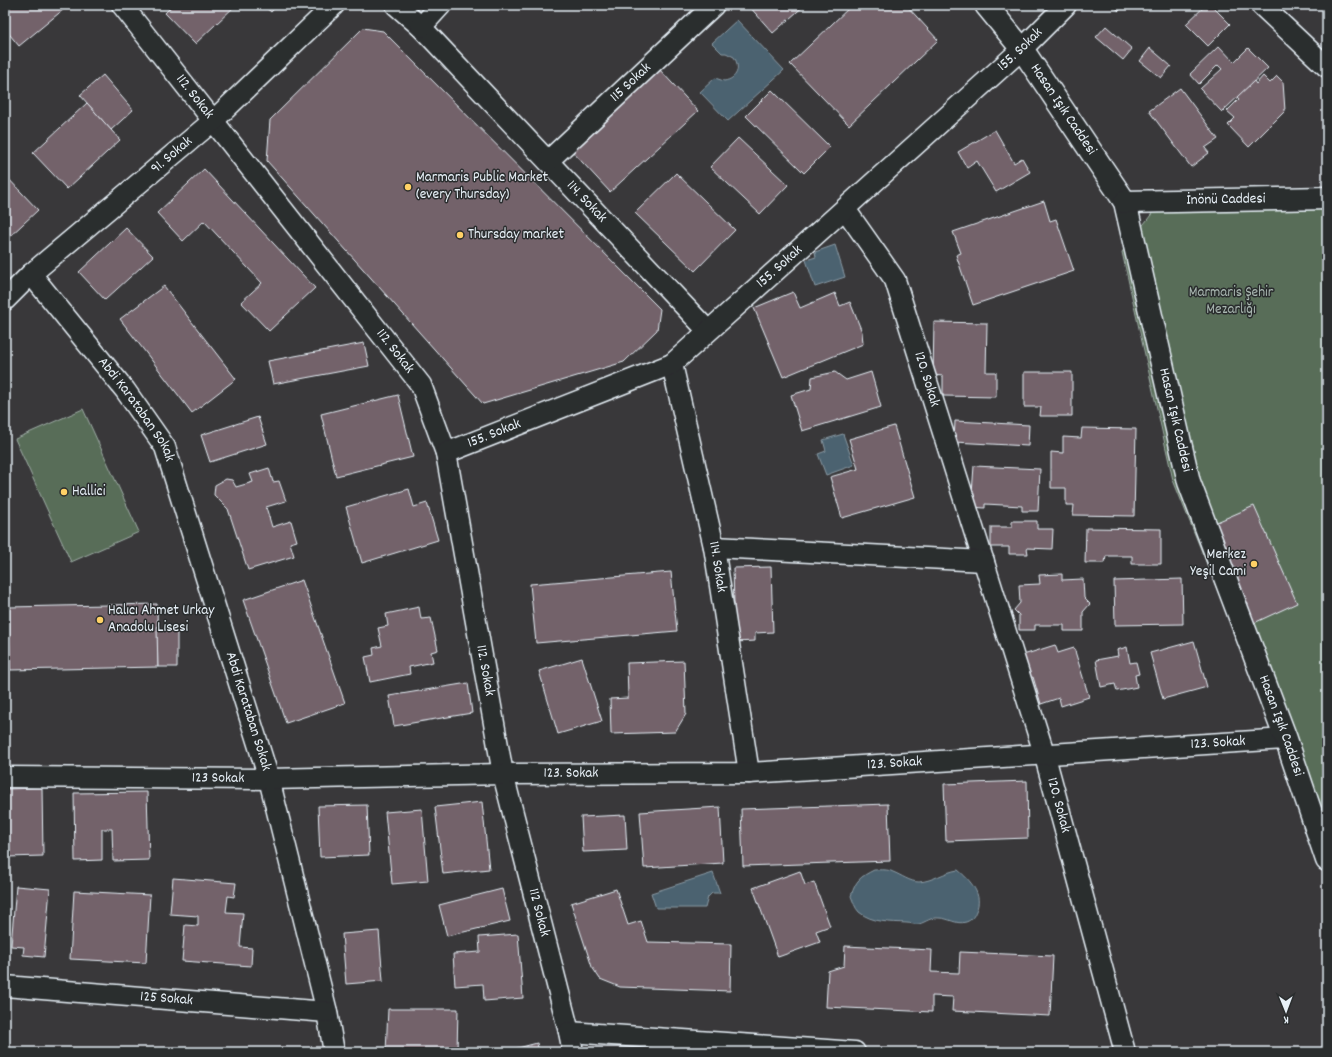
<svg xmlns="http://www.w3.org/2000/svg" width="1332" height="1057" viewBox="0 0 1332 1057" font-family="Dekko,sans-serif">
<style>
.green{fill:#596d58;stroke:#a0afa8}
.water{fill:#4b626f;stroke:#8a9ba6}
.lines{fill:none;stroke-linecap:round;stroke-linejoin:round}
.stream{stroke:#8a9ba6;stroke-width:8}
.building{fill:#73626b;stroke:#e8f1f8}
.minor-casing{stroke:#e8f1f8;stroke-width:23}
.tertiary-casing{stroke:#e8f1f8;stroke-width:25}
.minor{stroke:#2a2d2e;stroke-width:20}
.tertiary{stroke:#2a2d2e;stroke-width:22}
.poi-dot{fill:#ffd166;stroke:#2a2d2e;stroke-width:1.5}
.labels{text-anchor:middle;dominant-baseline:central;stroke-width:3;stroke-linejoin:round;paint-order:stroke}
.street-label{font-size:15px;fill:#e8f1f8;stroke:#2a2d2e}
.poi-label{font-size:15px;fill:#e8f1f8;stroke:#2a2d2e;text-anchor:start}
.park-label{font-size:15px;fill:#a8b6b0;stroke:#2a2d2e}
</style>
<rect width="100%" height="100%" fill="#39383a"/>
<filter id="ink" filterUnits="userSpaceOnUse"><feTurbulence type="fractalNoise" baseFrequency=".025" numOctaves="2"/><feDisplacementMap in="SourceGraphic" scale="8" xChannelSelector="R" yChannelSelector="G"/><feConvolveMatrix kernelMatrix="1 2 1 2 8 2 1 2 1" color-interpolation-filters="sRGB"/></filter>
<g filter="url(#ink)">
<!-- green -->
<g class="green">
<polygon points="1327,204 1327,826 1313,827 1173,480 1122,252 1158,206"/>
<polygon points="83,409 139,532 71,562 15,439"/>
</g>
<!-- water -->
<g class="water">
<path d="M 737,20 L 784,70 L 728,121 L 700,92 L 715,78 L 724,81 C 737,79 741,68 734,57 L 726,53 L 722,53 L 712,43 Z"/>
<polygon points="835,245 845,277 815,287 806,260 816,257 815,252"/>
<polygon points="843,434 854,465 826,475 818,454 826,451 823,440"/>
<path d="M 874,870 C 880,870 888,869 893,872 C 901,875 910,882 919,882 C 933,881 944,872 958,870 C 970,880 984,895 976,911 C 974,916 972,920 966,922 C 956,925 949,918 939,918 C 931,917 926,922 919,924 C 915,925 910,923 907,923 C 891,922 872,923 859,912 C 855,908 853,901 851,896 C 856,880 860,877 874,870 Z"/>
<polygon points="713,873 720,893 712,893 708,897 705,908 656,908 651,893"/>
</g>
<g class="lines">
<!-- stream -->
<polyline class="stream" points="5,1048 7,1052"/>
</g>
<!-- building -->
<g class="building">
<polygon points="5,5 60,5 64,9 19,46 5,29"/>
<polygon points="173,5 236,5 195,44 165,13"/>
<polygon points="263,5 277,5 271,12"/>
<polygon points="748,5 805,5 773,33"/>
<polygon points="852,5 906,5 938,40 849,125 790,64"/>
<polygon points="1112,5 1124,5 1119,11"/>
<polygon points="1206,5 1211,5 1230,24 1208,46 1186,24"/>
<polygon points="1106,26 1132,49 1123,60 1096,37"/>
<polygon points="363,28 383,31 660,309 657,330 624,362 483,404 267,161 270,120"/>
<polygon points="1219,46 1234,62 1248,48 1268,68 1222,112 1200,89 1222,69 1218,65 1199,84 1190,74"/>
<polygon points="1150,48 1171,66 1161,78 1140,61"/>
<polygon points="659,69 698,111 610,192 570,149"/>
<polygon points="103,75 133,110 111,130 80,95"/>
<polygon points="1263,76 1270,83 1277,76 1283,82 1285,111 1249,147 1228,125 1235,118 1227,111 1239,99 1237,97 1254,81 1256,84"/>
<polygon points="1180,88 1218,139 1205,148 1209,153 1191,167 1149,111"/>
<polygon points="772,90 830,147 804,173 746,116"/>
<polygon points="87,103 120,140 67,189 33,153"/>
<polygon points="995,130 1014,163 1022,158 1030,172 996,192 977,161 967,168 958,152"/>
<polygon points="738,138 788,185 760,214 710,167"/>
<polygon points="204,169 315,288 269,331 241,302 262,283 204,221 183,241 157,213"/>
<polygon points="676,173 735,230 695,271 635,213"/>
<polygon points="5,175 38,210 8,238 5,234"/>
<polygon points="1044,201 1050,221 1056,219 1074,271 973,305 956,255 961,253 953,232"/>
<polygon points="126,228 153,256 105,300 79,272"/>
<polygon points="164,286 236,379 192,413 120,319"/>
<polygon points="793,292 800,308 835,293 840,306 850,302 862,332 863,344 783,377 754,308"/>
<polygon points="934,322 987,323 986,372 996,372 996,397 943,396 943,376 933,375"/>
<polygon points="364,343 369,366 273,384 268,361"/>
<polygon points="835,372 846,380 871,372 881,407 802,431 791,395 811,389 812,377"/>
<polygon points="1024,372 1072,372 1072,416 1040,416 1041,407 1024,407"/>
<polygon points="398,395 413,457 336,476 321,414"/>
<polygon points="258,417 267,444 210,462 201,435"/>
<polygon points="955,421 1029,425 1028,446 954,442"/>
<polygon points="894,426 915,497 842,518 830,477 858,469 849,439"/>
<polygon points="1082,428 1136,429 1134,516 1073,515 1074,505 1066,505 1066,488 1051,488 1051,452 1063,453 1063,437 1081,438"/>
<polygon points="974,466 1040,469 1038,511 1022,511 1022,506 985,504 985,508 971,507"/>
<polygon points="269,468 273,482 279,481 286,501 266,507 272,527 291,521 297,541 290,543 294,556 248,570 228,509 214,495 215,485 226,479 232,480 236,487 253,482 250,474"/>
<polygon points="409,489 414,507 427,503 438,540 362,563 346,507"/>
<polygon points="1254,506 1297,603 1254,623 1210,525"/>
<polygon points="1012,521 1037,521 1037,529 1053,529 1052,549 1027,548 1028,554 1009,554 1009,547 991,547 991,527 1012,527"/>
<polygon points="1086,528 1161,529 1161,564 1132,564 1132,556 1106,556 1105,563 1085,563"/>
<polygon points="771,567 773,632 755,633 755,641 735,642 733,568"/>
<polygon points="671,572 677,631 536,643 530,584"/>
<polygon points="1062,574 1062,580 1083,579 1084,598 1090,604 1083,612 1083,631 1064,631 1064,625 1035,625 1035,630 1019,630 1019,615 1014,610 1020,603 1019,585 1040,584 1039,575"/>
<polygon points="1182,579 1183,624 1115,625 1114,581"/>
<polygon points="302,580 345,703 286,723 243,600"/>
<polygon points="157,604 158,667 10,670 9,607"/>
<polygon points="5,607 9,607 10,670 5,670"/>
<polygon points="419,607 421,619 431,618 438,650 431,652 433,662 409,667 410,674 370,682 365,657 374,655 373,648 382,646 378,628 388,626 386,614"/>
<polygon points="157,630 177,630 177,667 158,667"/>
<polygon points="1194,641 1207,687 1163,699 1150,653"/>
<polygon points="1055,645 1058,653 1074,648 1089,697 1061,706 1059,698 1041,704 1033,677 1028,679 1020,656"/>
<polygon points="1127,647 1130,663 1136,662 1139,674 1135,675 1137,687 1117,691 1115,684 1101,687 1096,660 1118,656 1117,650"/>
<polygon points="582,658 602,721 558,734 539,671"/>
<polygon points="684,661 686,714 675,732 611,734 610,699 628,698 627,663"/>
<polygon points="468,683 472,713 394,726 389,696"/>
<polygon points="1027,781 1028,838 946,841 944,784"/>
<polygon points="42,788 43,856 7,857 7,826 5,826 5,789"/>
<polygon points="147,792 149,860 113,861 112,829 102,829 102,860 75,861 74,793"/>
<polygon points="482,802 489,869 443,874 435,807"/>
<polygon points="888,804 890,861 743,866 741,809"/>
<polygon points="367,805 369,855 320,857 318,806"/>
<polygon points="720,807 723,863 644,868 640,812"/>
<polygon points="422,809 428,881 392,884 385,812"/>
<polygon points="625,815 627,850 583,852 581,817"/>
<polygon points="800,871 805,885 814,882 830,926 816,931 820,942 778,957 753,888"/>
<polygon points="173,878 236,883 234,897 228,896 226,912 243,913 240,947 252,948 251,966 182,961 185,925 198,926 198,916 170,914"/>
<polygon points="16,886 50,889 44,957 23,955 24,947 11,946"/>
<polygon points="502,889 510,921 447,936 439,905"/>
<polygon points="616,889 628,925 641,921 648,942 731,944 730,991 620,987 600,979 592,967 571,903"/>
<polygon points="74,891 150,895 146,963 70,959"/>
<polygon points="379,931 383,981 346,984 342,934"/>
<polygon points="518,934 523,998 484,1001 483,984 455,986 453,954 480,952 479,937"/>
<polygon points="845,946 932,950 931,972 959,973 960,952 1053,956 1050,1016 952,1011 953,997 932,996 932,1012 826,1007 828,971 844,966"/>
<polygon points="388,1009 458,1009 457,1052 386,1052"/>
<polygon points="537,1043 539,1052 503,1052"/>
<rect x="620" y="1049" width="63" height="3"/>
</g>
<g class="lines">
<defs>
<g id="minor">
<path id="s1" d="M 122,5 L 421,385 L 446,453 L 503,774 L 569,1032 L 573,1052"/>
<path id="s2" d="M 396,5 L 421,27 L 708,331"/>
<polyline points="1261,5 1327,67"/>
<polyline points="421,27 441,5"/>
<path id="s3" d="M 548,161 L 714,5"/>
<path id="s4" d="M 845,209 L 895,280 L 1044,753 L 1125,1052"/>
<path id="s5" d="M 31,274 L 125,390 L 165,447 L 269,779 L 327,1012 L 334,1052"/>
<path id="s6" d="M 5,300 L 31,274 L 213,121 L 334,5"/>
<path id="s7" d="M 672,364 L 714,547 L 749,773"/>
<path id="s8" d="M 446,453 L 672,364 L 1022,49 L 1066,5"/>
<polyline points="714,547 984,561"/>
<path id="s9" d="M 5,777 L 269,779 L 503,774 L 749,773 L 1286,739"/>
<path id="s10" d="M 5,986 L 327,1012"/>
<polyline points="569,1032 855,1052"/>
</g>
<g id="tertiary">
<path id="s11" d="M 986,5 L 1022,49 L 1125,202 L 1189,482 L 1286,739 L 1327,860"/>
<path id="s12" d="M 1125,202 L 1327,198"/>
</g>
</defs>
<!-- minor casing -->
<use href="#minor" class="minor-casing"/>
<!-- tertiary casing -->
<use href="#tertiary" class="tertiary-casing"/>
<!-- minor -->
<use href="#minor" class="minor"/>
<!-- tertiary -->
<use href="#tertiary" class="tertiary"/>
</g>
</g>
<!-- markers -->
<g class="poi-dot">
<circle cx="408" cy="187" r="4"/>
<circle cx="460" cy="235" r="4"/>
<circle cx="64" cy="492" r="4"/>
<circle cx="1254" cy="564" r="4"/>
<circle cx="100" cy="620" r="4"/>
</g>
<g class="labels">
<!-- street labels -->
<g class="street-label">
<text stroke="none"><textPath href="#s8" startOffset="712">155. Sokak</textPath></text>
<text stroke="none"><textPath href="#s3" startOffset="114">115 Sokak</textPath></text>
<text stroke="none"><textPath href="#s1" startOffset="117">112. Sokak</textPath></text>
<text stroke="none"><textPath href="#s11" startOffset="130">Hasan Işık Caddesi</textPath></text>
<text stroke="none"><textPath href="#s6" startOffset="221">91. Sokak</textPath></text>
<text stroke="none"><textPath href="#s12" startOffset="101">İnönü Caddesi</textPath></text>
<text stroke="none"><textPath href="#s2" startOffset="274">114. Sokak</textPath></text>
<text stroke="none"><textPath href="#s8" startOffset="388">155. Sokak</textPath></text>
<text stroke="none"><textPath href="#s1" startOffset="441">112. Sokak</textPath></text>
<text stroke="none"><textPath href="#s4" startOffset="191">120. Sokak</textPath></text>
<text stroke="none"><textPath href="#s5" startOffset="172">Abdi Karataban Sokak</textPath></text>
<text stroke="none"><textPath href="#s11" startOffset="465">Hasan Işık Caddesi</textPath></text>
<text stroke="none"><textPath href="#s8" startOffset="52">155. Sokak</textPath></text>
<text stroke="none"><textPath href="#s7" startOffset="208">114. Sokak</textPath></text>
<text stroke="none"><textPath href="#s1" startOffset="777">112. Sokak</textPath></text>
<text stroke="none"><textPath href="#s5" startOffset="496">Abdi Karataban Sokak</textPath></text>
<text stroke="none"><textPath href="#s11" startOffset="789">Hasan Işık Caddesi</textPath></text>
<text stroke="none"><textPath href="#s9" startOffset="1214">123. Sokak</textPath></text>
<text stroke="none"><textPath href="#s9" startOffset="890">123. Sokak</textPath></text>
<text stroke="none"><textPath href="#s9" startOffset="566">123. Sokak</textPath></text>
<text stroke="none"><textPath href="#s9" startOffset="213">123 Sokak</textPath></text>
<text stroke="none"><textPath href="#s4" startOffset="637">120. Sokak</textPath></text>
<text stroke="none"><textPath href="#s1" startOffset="1025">112 Sokak</textPath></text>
<text stroke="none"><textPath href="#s10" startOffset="162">125 Sokak</textPath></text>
</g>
<!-- poi labels -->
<g class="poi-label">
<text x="416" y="178">Marmaris Public Market<tspan x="416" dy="17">(every Thursday)</tspan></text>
<text x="468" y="235">Thursday market</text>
<text x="72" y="492">Hallici</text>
<text x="1246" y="555" text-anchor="end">Merkez<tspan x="1246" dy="17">Yeşil Cami</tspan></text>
<text x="108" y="611">Halıcı Ahmet Urkay<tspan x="108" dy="17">Anadolu Lisesi</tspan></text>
</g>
<!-- park labels -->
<g class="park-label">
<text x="1231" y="293">Marmaris Şehir<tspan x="1231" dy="17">Mezarlığı</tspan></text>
</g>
</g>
<!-- margin -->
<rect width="1332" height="1057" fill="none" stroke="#2a2d2e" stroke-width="20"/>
<rect x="10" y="10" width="1312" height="1037" fill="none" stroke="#e8f1f8" stroke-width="1.5" filter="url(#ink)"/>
<!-- north arrow -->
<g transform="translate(1286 1011) rotate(179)" stroke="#2a2d2e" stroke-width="3" paint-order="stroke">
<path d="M0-3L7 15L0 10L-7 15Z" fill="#e8f1f8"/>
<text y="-6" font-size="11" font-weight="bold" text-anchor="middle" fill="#e8f1f8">K</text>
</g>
</svg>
